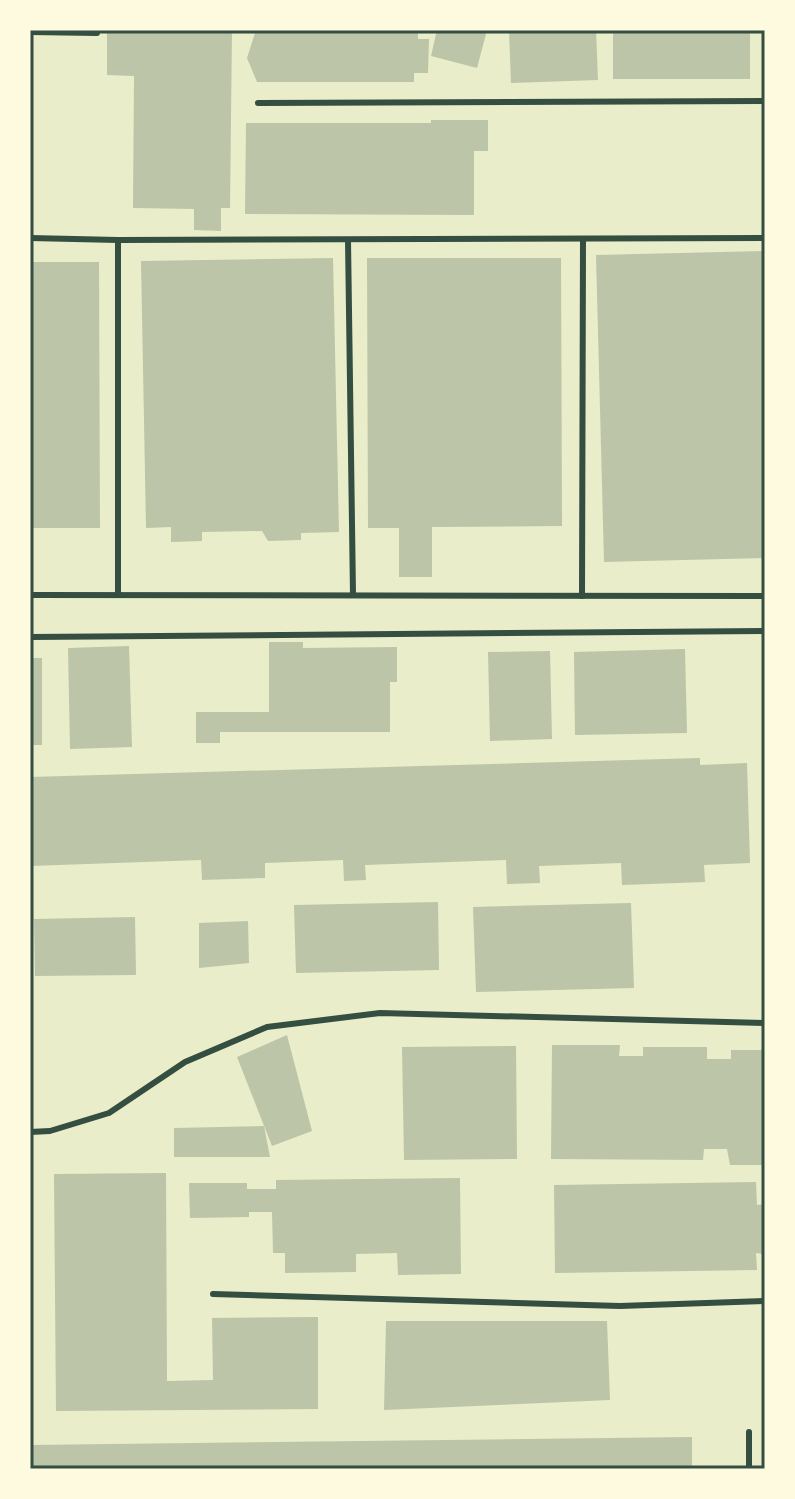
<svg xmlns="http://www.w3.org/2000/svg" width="795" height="1499" viewBox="0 0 795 1499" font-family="'Exo 2',sans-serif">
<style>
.building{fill:#bcc5a7}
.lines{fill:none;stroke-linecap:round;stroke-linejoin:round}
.service{stroke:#344e41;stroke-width:6}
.neatline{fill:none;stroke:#344e41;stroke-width:3}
</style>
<rect width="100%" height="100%" fill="#e9edc9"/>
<!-- building -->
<g class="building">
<polygon points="107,30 232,30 230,208 221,208 221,231 194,230 194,209 133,208 134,76 107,75"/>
<polygon points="256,30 418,30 418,39 429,39 428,73 414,73 414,82 257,82 247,58"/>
<polygon points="437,30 487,30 477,68 431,56"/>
<polygon points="509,30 596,30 598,80 511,83"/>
<rect x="613" y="30" width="137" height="49"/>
<polygon points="431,120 488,120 488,151 474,151 474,215 245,214 246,123 431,123"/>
<polygon points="765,251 765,558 604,562 596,255"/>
<polygon points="333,258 339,532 301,533 301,540 268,541 262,531 202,532 202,541 171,542 171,527 146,528 141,261"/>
<polygon points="367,258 561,258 562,526 432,527 432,577 399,577 399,528 368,528"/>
<polygon points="30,262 99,262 100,528 30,528"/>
<polygon points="269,642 303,642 303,648 397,647 397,682 390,682 390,732 220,732 220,743 196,743 196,712 269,712"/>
<polygon points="129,646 132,747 70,749 68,648"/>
<polygon points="685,649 687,733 575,735 574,652"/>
<polygon points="550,651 552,739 490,741 488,652"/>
<rect x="30" y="658" width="12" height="87"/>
<polygon points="700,758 700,765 747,763 750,863 704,865 705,882 622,885 621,863 539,866 540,883 507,884 506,860 365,865 366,880 344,881 343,860 265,863 265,878 202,880 201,860 30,866 30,777"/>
<polygon points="438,902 439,970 296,973 294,905"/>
<polygon points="631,903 634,988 476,992 473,907"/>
<polygon points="135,917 136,975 35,976 34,919"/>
<polygon points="248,921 249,963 199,968 199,923"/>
<polygon points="287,1035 312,1131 272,1146 237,1057"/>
<polygon points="552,1045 620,1045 619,1056 643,1056 643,1047 707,1047 707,1059 731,1059 731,1050 765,1050 765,1165 730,1165 727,1149 704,1149 703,1160 551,1159"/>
<polygon points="516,1046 517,1159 404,1160 402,1047"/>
<polygon points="264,1126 270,1157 174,1157 174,1128"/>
<polygon points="166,1173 167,1381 213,1380 212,1318 318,1317 318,1409 56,1411 54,1174"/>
<polygon points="460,1178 461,1274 398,1275 397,1253 356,1254 356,1272 285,1273 285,1253 273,1253 272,1212 249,1212 249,1217 190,1218 189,1183 247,1183 247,1189 276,1189 276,1180"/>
<polygon points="756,1182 757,1205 765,1204 765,1254 756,1253 757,1270 555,1273 554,1185"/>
<polygon points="386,1321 607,1321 610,1400 384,1410"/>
<polygon points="692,1437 692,1469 30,1469 30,1445"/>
</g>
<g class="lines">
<!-- service -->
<g class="service">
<polyline points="30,32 97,33 96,30"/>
<polyline points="258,103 765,101"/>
<polyline points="30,238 118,240 765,238"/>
<polyline points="118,240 118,595"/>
<polyline points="348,240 353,595"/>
<polyline points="30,595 765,596"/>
<polyline points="582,596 583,239"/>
<polyline points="30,637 765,631"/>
<polyline points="30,1132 50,1131 109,1113 185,1062 267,1027 380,1013 765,1023"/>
<polyline points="213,1294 620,1306 765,1301"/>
<polyline points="749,1469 749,1432"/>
</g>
</g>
<!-- border -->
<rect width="795" height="1499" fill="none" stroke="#fefae0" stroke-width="64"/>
<rect x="32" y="32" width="731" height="1435" class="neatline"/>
</svg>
